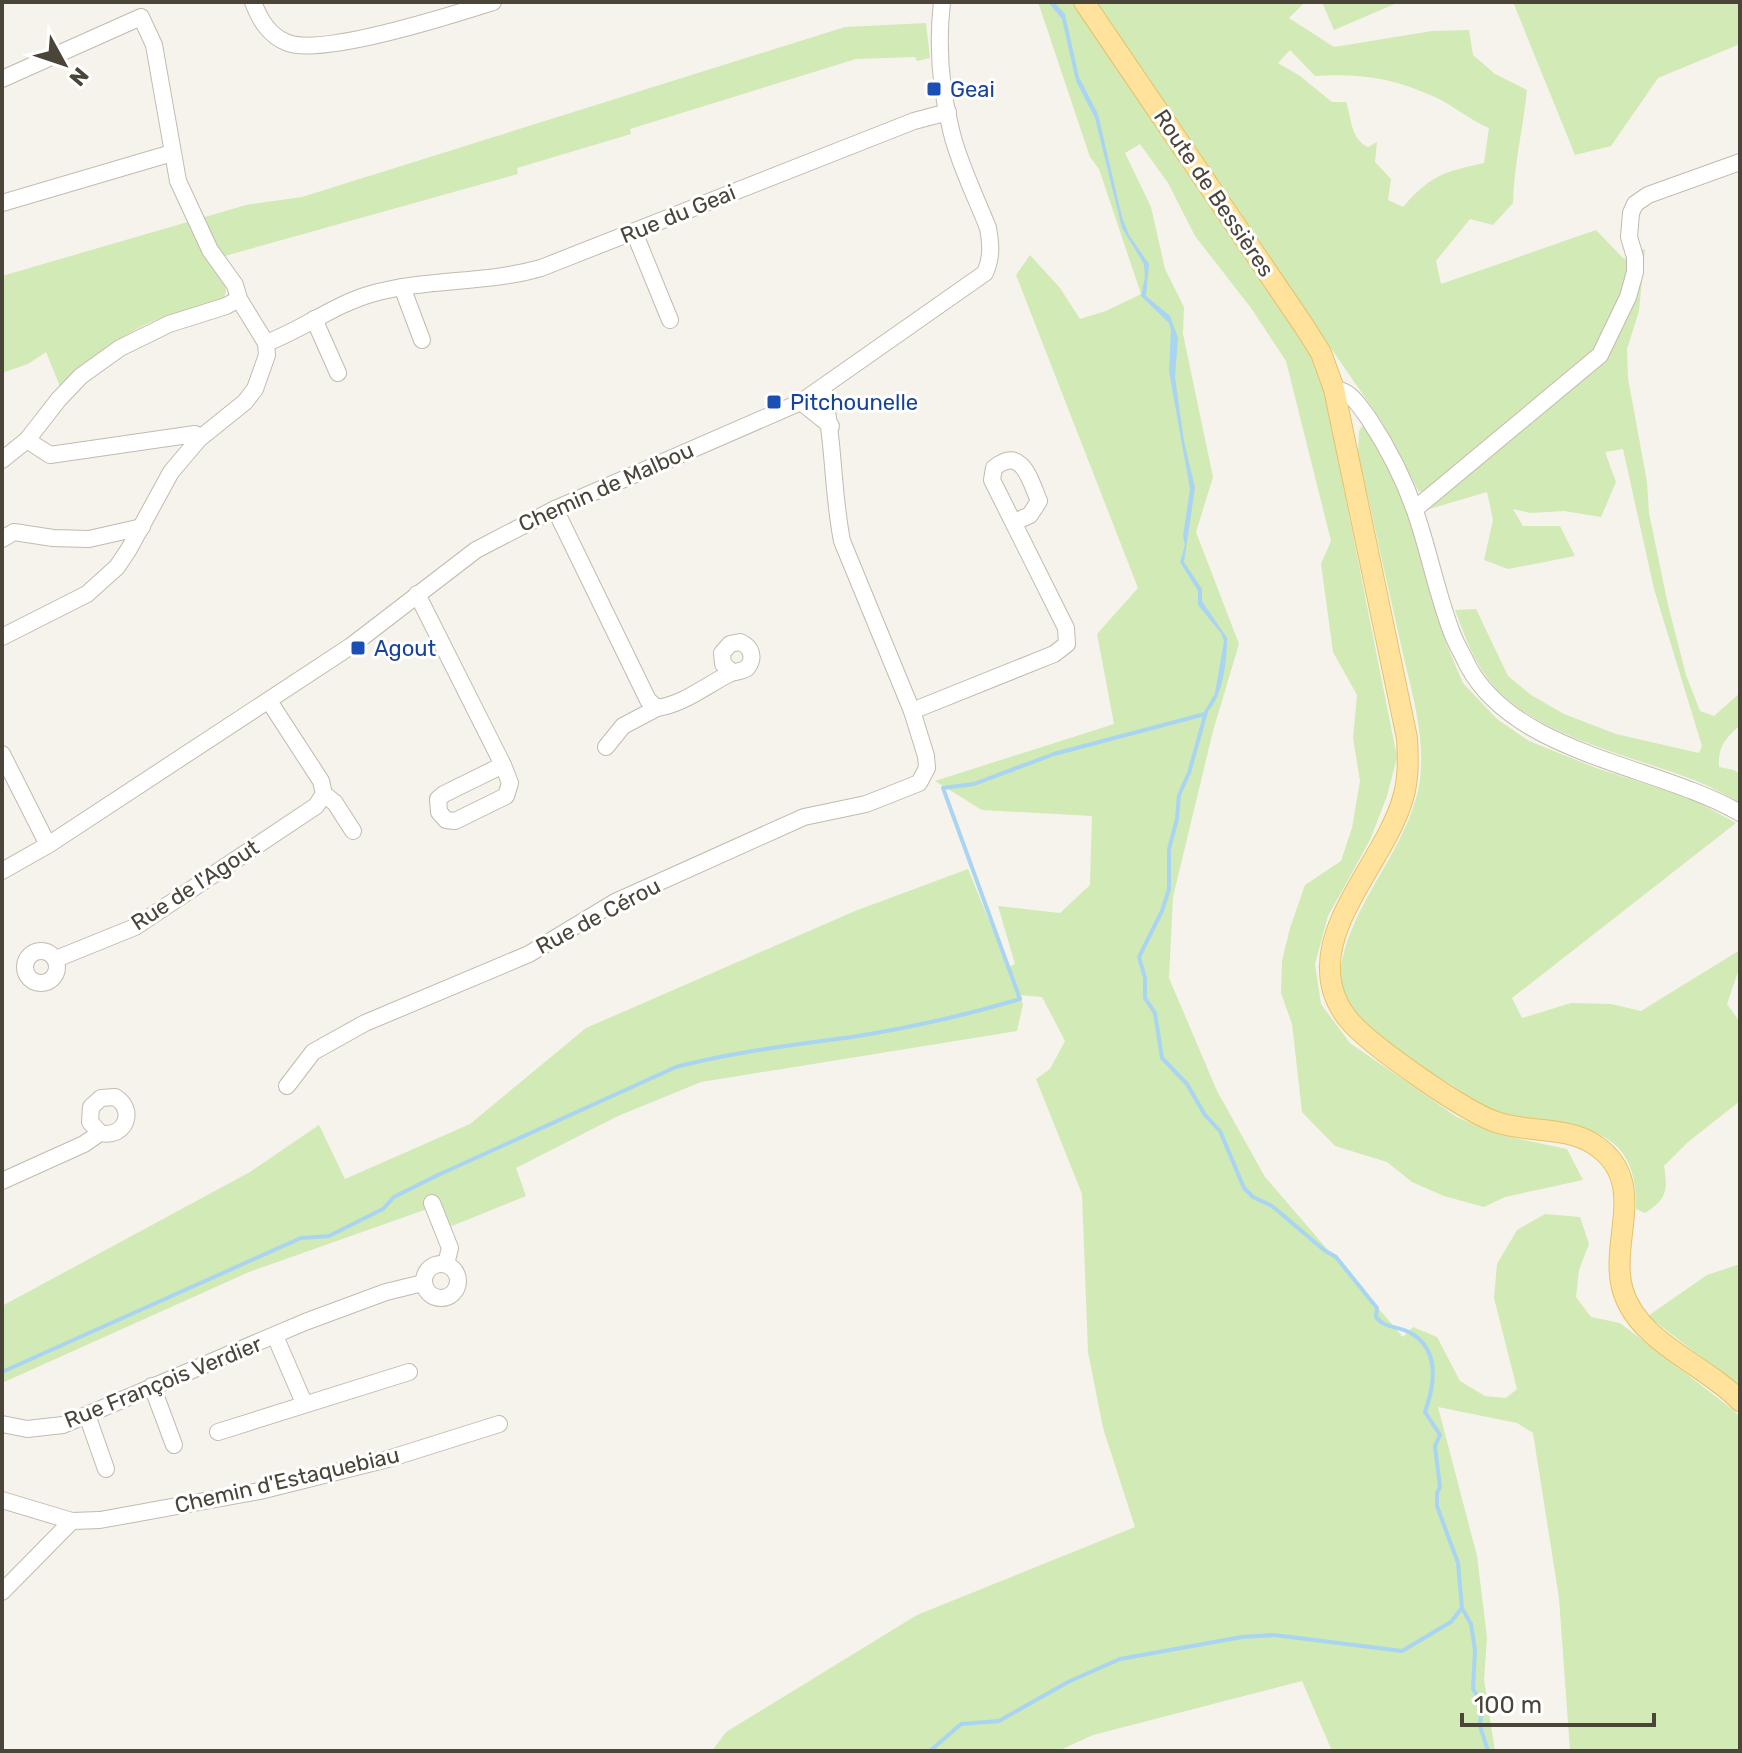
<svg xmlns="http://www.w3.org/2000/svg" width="1742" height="1753" viewBox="0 0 1742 1753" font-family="Rubik,sans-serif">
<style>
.green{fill:#d2eab5;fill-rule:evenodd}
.water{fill:#a9d4f2}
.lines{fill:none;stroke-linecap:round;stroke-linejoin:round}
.stream{stroke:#a9d4f2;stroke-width:4}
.minor-casing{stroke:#c2bbae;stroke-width:18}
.major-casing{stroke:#e6c16a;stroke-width:22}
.minor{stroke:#fff;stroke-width:16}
.major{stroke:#ffe39c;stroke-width:20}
.transit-dot{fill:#1a4fb4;stroke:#fff;stroke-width:3}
.labels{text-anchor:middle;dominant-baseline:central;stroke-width:6;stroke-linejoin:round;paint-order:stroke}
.transit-label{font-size:22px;fill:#164399;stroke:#fff;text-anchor:start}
.street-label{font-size:22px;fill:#4b4439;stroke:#fff}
</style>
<rect width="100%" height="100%" fill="#f6f3ec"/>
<!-- green -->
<g class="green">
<polygon points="1038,2 1072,2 1308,345 1321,374 1397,757 1387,796 1370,840 1328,916 1315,964 1321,1004 1350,1043 1457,1117 1496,1134 1567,1149 1583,1180 1505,1197 1484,1207 1444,1196 1412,1182 1387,1162 1335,1146 1302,1112 1292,1024 1281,993 1282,961 1290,928 1305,885 1341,861 1352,828 1360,781 1353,738 1357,695 1333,652 1321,564 1331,541 1286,361 1251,308 1195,236 1168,183 1140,144 1125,153 1151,207 1165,269 1184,307 1183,334 1213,477 1196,532 1239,644 1213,731 1173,897 1169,978 1217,1091 1265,1177 1403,1337 1413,1327 1437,1337 1460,1381 1485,1396 1506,1398 1517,1389 1494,1298 1497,1264 1517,1230 1545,1214 1580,1217 1589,1244 1579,1270 1576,1297 1591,1317 1620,1323 1736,1412 1740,1419 1740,1751 1570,1751 1559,1598 1533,1433 1517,1423 1438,1407 1477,1556 1487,1638 1484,1680 1495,1751 1332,1751 1302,1681 1093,1735 1058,1751 712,1751 726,1732 917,1615 1135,1527 1103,1428 1088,1352 1082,1194 1036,1079 1050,1069 1065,1041 1042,997 1019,995 1023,1004 1017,1031 701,1082 618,1116 516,1168 526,1196 452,1226 430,1208 249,1272 2,1383 2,1306 250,1172 319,1125 345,1179 470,1124 586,1028 855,911 968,869 1008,967 1015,964 998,906 1060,913 1090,885 1092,816 982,810 935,781 1114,724 1097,634 1138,588 1016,275 1030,255 1060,288 1080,319 1106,311 1141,294 1099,169 1090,157"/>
<path d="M 1091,2 L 1305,2 L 1289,18 L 1334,47 L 1432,31 L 1469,30 L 1473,55 L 1495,74 L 1527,90 C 1523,128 1514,165 1513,203 L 1493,225 L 1470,219 L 1436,261 L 1441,284 L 1596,230 L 1623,258 L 1629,259 L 1626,292 L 1608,331 L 1584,366 L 1434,487 L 1419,492 L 1380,419 ZM 1290,50 L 1315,76 C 1361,73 1393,78 1435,97 C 1454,106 1470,120 1489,128 L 1484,163 C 1443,172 1431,175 1403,207 L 1388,200 L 1391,179 L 1375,162 L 1377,142 L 1368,147 C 1350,138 1352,119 1346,102 L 1332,102 L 1300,76 L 1278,63 Z"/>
<polygon points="1322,2 1397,2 1397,3 1334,30"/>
<polygon points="1513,2 1740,2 1740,44 1658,78 1611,146 1575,155"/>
<path d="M 926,23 L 930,58 L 917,61 L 915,57 L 856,59 L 630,129 L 631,134 L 517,168 L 518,174 L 207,261 C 214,272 232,282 224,297 C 215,313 181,312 166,316 C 133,327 103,350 75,370 L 74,376 L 61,389 L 46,352 L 28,364 L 2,373 L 2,276 L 246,205 L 302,197 L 845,27 Z"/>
<path d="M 1645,249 L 1639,311 L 1627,349 L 1628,378 L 1647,482 L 1649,513 L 1668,605 L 1686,675 L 1700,711 L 1714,716 L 1740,693 L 1740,725 C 1725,739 1718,746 1719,767 L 1734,770 L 1740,774 L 1740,803 C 1724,794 1708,785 1691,779 C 1631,756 1535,735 1493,685 C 1474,663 1465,637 1455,610 L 1476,609 L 1508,676 L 1531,695 L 1564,714 L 1616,734 L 1699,753 L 1702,746 L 1654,589 L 1623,449 L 1605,452 L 1616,482 L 1601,517 L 1564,511 L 1530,513 L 1513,509 L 1523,526 L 1560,526 L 1575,556 L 1508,569 L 1484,560 L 1493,520 L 1487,492 L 1426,510 L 1603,359 L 1637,250 Z"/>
<path d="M 1363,425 L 1388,458 L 1411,513 L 1446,643 L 1463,683 L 1497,719 L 1529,741 L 1596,768 L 1690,798 L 1736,823 L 1512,998 L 1522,1018 L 1571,1003 L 1611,1004 L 1641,1011 L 1740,950 L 1738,972 L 1727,1004 L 1740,1022 L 1740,1101 L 1688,1142 L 1664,1166 C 1668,1190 1667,1199 1645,1213 L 1636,1209 C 1639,1112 1560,1131 1493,1110 C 1478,1106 1464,1093 1452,1085 C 1416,1062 1365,1037 1346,997 C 1343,990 1339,980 1340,974 C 1347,907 1403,856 1418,791 C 1429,740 1409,685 1399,636 C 1385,575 1372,514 1358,453 L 1359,431 Z"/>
<polygon points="1740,1264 1740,1387 1648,1316 1707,1275"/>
</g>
<!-- water -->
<path class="water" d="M 1048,2 L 1054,2 L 1065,14 L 1079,77 L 1098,114 L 1122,217 L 1129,235 L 1149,264 L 1146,296 L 1170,316 L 1178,338 L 1175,377 L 1184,441 L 1195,488 L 1184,562 L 1202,589 L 1202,601 L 1227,638 C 1227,660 1223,704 1202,716 L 1215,693 L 1224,641 L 1221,633 L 1198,605 L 1198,591 L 1180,562 L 1185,545 L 1183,536 L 1190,489 L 1169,371 L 1171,330 L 1169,323 L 1141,296 L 1145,277 L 1144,264 L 1122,228 L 1095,118 L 1076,81 L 1062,19 Z"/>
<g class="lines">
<!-- stream -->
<g class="stream">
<path d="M 1206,712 L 1189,773 L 1179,795 L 1177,819 L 1169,849 L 1169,889 L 1162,911 L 1139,957 L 1145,978 L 1145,998 L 1155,1013 L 1162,1058 L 1187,1084 L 1205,1115 L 1220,1131 L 1244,1188 L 1253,1197 L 1272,1206 L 1324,1250 L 1336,1257 L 1377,1308 L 1376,1317 C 1384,1328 1397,1326 1409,1332 C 1441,1349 1435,1384 1425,1412 L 1440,1435 L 1435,1446 L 1440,1487 L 1437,1493 L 1437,1506 L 1458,1563 L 1462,1608 L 1471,1624 L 1475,1650 L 1473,1689 L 1482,1703 L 1480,1726 L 1488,1751"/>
<path d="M 2,1372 L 301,1238 L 329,1236 L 383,1209 L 394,1197 L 438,1175 L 676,1067 C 736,1051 797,1045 858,1036 C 913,1027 967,1015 1020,999 L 943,788 L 974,784 L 1054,754 L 1205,714"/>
<polyline points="930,1751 961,1724 999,1721 1068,1682 1120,1659 1242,1637 1274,1635 1402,1651 1451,1622 1461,1609"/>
</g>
<defs>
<g id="minor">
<path d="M 253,2 C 260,20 269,36 288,43 C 324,56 452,15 493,2"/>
<polyline points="2,79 141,17 154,45 178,181 210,250 235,285 239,299 266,343 267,355 255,389 245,402 199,439 171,472 129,549 117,567 87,594 2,637"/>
<polyline points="2,203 172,153"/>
<polyline points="634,232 670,320"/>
<polyline points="402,287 422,340"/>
<polyline points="314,319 338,373"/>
<path d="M 266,343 C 302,330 333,305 371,294 C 427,278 485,284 541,268 L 914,121 L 948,112"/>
<path d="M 1334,389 C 1351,390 1360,407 1369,419 C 1388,448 1404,479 1415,511 C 1429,551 1437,594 1452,633 C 1456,644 1463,655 1468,666 C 1516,755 1657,765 1740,813"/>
<polyline points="801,402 831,426"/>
<polyline points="27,440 50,455 195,434 199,439"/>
<polyline points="2,460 27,440 59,399 81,376 120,348 169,324 226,306 239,299"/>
<polyline points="555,509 648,700 657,708 623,726 606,747"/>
<polyline points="1415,509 1600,355 1628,297 1635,272 1635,257 1629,237 1631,213 1635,204 1648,195 1740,162"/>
<polyline points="2,539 14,532 53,538 89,539 142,527"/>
<polyline points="417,594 503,765 510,783 506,796 455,821 446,820 439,812 438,799 444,794 503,765"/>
<path d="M 657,708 C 684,704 705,686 729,674 C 735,671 741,672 747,668 C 755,658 752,647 740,642 L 730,644 L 722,653 L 723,664 L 732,672"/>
<path d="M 912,711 L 1054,654 L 1067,644 L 1066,628 L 992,480 L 994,468 C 1022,445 1030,480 1039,501 L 1030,515 L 1015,522"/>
<polyline points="2,754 48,845"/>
<polyline points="324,794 335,803 353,831"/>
<path d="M 2,871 L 48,845 L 351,646 L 476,550 L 555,509 L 801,402 L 985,273 C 992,257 991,245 988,228 C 976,197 960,166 952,134 C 941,92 937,45 942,2"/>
<circle cx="41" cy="967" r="16"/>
<polyline points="56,959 135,927 316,806 324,794 321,781 269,701"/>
<path d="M 287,1086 L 313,1052 L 365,1023 L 529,954 L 615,902 L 804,817 L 866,804 L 919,783 L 927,768 L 926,756 L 912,711 L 842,541 C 832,490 834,439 823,388"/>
<path d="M 2,1181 L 84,1144 L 100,1133 C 125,1139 137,1110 115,1097 L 101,1098 L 91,1107 L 90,1122 L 100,1133"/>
<polyline points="432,1203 450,1248 446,1264"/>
<circle cx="441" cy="1281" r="17"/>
<polyline points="275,1336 304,1403"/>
<polyline points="152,1386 174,1445"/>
<polyline points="87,1415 106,1469"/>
<polyline points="2,1424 27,1429 63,1425 305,1322 386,1292 423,1283"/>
<polyline points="218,1432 409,1372"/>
<polyline points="2,1500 72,1521 100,1520 260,1491 388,1459 499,1424"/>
<polyline points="2,1592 72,1521"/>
</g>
<path id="major" d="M 1084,2 L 1304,326 L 1321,353 L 1334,389 L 1407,738 C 1408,758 1409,778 1403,798 C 1388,852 1328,913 1330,969 C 1330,987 1337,1005 1348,1019 C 1369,1045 1464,1111 1496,1122 C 1528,1133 1567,1126 1595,1145 C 1650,1182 1608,1241 1623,1291 C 1639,1343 1705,1364 1740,1401"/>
</defs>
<!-- minor casing -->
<use href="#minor" class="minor-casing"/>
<!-- major casing -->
<use href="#major" class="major-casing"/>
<!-- minor -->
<use href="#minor" class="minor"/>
<!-- major -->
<use href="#major" class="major"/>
</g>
<!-- markers -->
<g class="transit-dot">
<rect x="926" y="81" width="16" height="16" rx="4"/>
<rect x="766" y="394" width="16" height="16" rx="4"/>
<rect x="350" y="640" width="16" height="16" rx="4"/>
</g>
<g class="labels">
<!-- transit labels -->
<g class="transit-label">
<text x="950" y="89">Geai</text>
<text x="790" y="402">Pitchounelle</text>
<text x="374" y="648">Agout</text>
</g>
<!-- street labels -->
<g class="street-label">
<text transform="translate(1214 193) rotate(56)">Route de Bessières</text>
<text transform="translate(678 214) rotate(-22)">Rue du Geai</text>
<text transform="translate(606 487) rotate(-24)">Chemin de Malbou</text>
<text transform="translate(195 885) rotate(-33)">Rue de l'Agout</text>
<text transform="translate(598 916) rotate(-28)">Rue de Cérou</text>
<text transform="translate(163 1382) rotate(-22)">Rue François Verdier</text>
<text transform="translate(287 1480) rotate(-13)">Chemin d'Estaquebiau</text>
</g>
</g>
<!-- border -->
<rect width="1742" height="1753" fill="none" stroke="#4b4439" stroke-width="8"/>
<!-- north arrow -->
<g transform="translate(64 64) rotate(130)" stroke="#ffffff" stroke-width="6" paint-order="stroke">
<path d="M0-6L14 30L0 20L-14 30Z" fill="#4b4439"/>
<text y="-12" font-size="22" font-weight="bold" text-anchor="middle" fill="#4b4439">N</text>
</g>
<!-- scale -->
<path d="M1462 1713v12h192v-12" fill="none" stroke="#4b4439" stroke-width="4"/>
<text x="1474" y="1713" font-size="24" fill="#4b4439" stroke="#ffffff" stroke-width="6" paint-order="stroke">100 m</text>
</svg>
